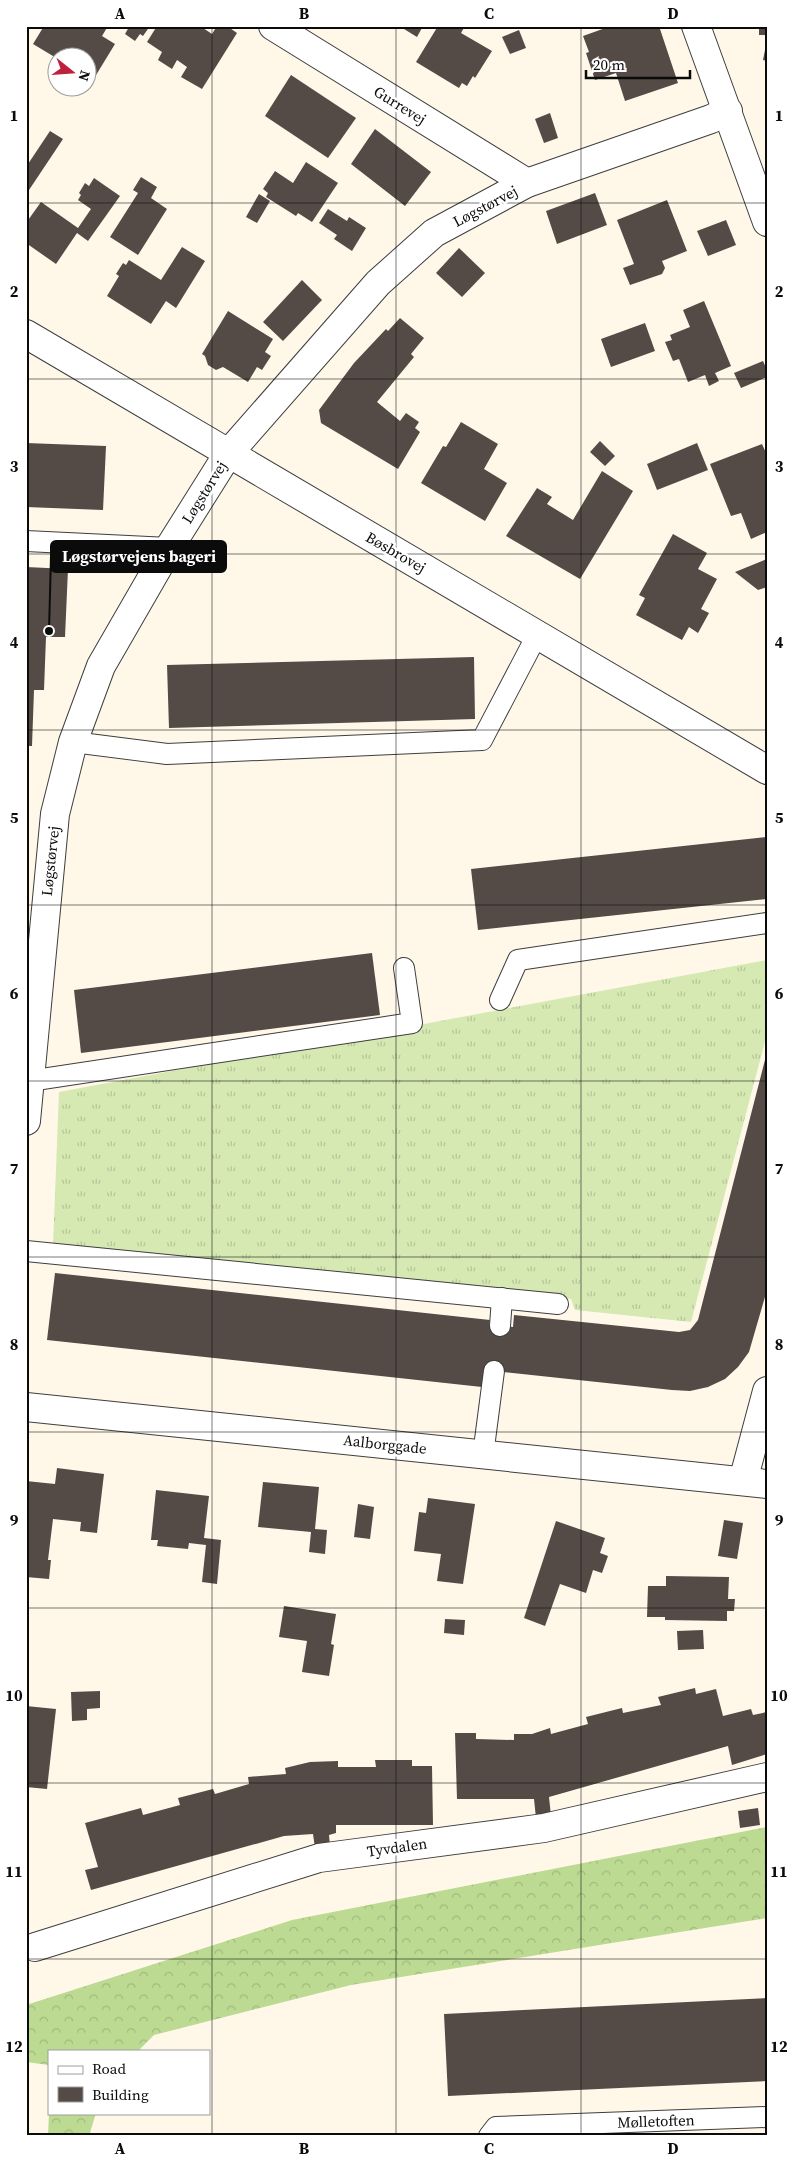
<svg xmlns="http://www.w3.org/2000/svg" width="793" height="2162" viewBox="0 0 793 2162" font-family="'Source Serif 4',serif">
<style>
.grass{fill:url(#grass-tufts)}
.forest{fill:url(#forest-crowns)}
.building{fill:#544b47}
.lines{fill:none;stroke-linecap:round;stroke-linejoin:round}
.service-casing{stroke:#3e3e3e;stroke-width:22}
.minor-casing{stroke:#3e3e3e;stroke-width:30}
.tertiary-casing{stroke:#3e3e3e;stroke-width:30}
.service{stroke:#fff;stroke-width:20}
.minor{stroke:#fff;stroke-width:28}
.tertiary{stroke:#fff;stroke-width:28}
.grid{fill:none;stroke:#0b0b0b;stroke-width:1;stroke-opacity:0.55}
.labels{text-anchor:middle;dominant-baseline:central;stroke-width:5;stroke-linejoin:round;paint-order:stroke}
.street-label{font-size:15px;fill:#0b0b0b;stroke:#fff}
.leader{fill:none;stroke:#0b0b0b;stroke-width:2}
.callout-dot{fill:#0b0b0b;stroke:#fff;stroke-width:2}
.callout{fill:#0b0b0b;stroke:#0b0b0b;stroke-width:2}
.callout-label{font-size:16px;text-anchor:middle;font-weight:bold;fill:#fff}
.neatline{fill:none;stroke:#0b0b0b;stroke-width:2}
.grid-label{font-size:16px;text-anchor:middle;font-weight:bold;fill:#0b0b0b}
</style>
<defs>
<pattern id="grass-tufts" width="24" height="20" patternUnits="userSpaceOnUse" patternTransform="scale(1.25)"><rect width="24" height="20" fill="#d6e9b3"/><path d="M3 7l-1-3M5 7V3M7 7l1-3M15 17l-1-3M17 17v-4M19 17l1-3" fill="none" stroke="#b6c699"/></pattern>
<pattern id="forest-crowns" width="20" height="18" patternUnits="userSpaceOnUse" patternTransform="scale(1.25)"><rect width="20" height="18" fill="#bcda92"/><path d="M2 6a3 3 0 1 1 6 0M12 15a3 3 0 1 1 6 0" fill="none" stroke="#a0ba7d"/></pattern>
</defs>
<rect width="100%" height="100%" fill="#fff8e9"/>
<!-- grass -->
<polygon class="grass" points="767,960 767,1034 691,1322 575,1310 571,1299 53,1245 59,1092"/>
<!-- forest -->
<g class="forest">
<polygon points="767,1827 767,1918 351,1985 154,2035 138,2051 49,2051 49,2065 26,2062 26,2005 292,1920"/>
<polygon points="49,2113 96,2113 89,2136 48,2136"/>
</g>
<!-- building -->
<g class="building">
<polygon points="44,26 108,26 102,36 115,44 93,80 88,77 88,58 58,59 33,44"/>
<polygon points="127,26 150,26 143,36 140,34 135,41 125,34 129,27"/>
<polygon points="157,26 200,26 212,34 217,26 227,26 237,33 202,89 181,77 187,67 177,60 172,69 158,60 162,52 147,42"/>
<polygon points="406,26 423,26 417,37 404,29"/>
<polygon points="438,26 465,26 461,33 492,51 475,78 473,76 467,86 462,83 459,88 416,62"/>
<polygon points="611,26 659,26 678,83 625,101 616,73 595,80 586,53 589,52 583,36"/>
<rect x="759" y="26" width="8" height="9"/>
<polygon points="519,30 526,48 510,54 502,37"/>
<polygon points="766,45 767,45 767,61 763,60"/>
<polygon points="291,75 356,118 328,158 265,116"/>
<polygon points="550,113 558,138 544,143 535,119"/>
<polygon points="375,129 431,172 405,206 351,164"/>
<polygon points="50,131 63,139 29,190 26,189 26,167"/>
<polygon points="306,162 338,183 312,222 298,213 296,216 266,197 268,193 263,189 275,171 293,183"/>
<polygon points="141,177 157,187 151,198 167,209 138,255 110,237 138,193 133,190"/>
<polygon points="94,178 120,196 88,241 77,233 56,264 26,243 26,223 41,202 78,228 91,209 78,200 81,195 79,193 85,183 89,186"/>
<polygon points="595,193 607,225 557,244 546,211"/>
<polygon points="259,194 270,201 257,223 246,217"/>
<polygon points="667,200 687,251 662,261 665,268 662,274 630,285 623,268 634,264 617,220"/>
<polygon points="328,209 347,221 349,217 366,228 352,251 334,239 337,235 319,223"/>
<polygon points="726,220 736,245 708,256 697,231"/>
<polygon points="182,247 205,261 176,308 166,301 151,324 107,296 119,276 116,274 123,263 126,265 129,260 161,280"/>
<polygon points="459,248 485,273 462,297 436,273"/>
<polygon points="302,280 322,300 283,341 263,322"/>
<polygon points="704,301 731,366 715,373 719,381 709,386 705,375 688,382 679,359 673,361 665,342 672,340 670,335 690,327 683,310"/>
<polygon points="228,311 273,339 265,352 271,356 262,370 257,367 248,382 223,367 216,370 208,365 205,356 202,354"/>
<polygon points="400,318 424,338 411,354 414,357 377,402 400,421 406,413 419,422 415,428 420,432 398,469 321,423 319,410 354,363 386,329 388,331"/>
<polygon points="645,323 655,351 611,367 601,339"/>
<polygon points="763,361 767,370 767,377 741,388 734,373"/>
<polygon points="461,422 498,444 484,469 507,483 485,521 421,483 443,446 446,447"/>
<polygon points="600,441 615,456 605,466 590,452"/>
<polygon points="26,443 106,446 103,510 26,507"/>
<polygon points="697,443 708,470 657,490 647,464"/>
<polygon points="762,444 767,455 767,532 751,539 741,513 731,516 710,464"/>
<polygon points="602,471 633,491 580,579 506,536 537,488 552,497 547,504 573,520"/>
<polygon points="673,534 707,553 698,569 717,579 701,609 709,613 698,633 689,627 682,640 636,615 645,598 639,595"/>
<polygon points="767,559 767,587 758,590 735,572"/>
<polygon points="26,567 68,569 65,637 46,637 44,690 34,690 32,746 26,746"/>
<polygon points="474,657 475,719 169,728 167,665"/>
<polygon points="767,837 767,899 478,930 471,869"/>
<polygon points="372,953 380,1015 81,1053 74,990"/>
<polygon points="767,1052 767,1290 749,1352 738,1367 725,1379 708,1387 690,1391 672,1390 484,1370 482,1387 47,1340 55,1273 490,1320 489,1325 513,1327 514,1315 679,1332 690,1330 698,1320"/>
<polygon points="57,1468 104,1474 97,1533 80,1531 81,1522 53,1519 48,1560 51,1560 49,1579 26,1577 26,1481 55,1484"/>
<polygon points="263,1482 319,1487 315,1529 327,1530 325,1554 309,1552 311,1532 258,1527"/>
<polygon points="156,1490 209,1496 204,1538 221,1540 217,1584 202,1582 206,1545 189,1543 188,1549 157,1546 158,1540 151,1540"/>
<polygon points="428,1498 475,1504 463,1584 437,1581 441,1554 414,1551 419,1512 426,1513"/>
<polygon points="358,1504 374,1507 370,1539 354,1537"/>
<polygon points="724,1520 743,1523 737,1559 718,1556"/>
<polygon points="556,1521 605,1538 600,1553 608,1556 602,1573 593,1570 586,1593 560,1584 545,1626 524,1618"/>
<polygon points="666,1576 729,1577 728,1599 735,1599 734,1611 727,1611 727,1621 665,1620 665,1617 647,1617 648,1586 666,1586"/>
<polygon points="284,1606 336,1614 331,1644 334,1645 329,1676 302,1672 307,1641 279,1637"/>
<polygon points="445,1619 465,1620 464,1635 444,1633"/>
<polygon points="703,1630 704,1649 678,1650 677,1631"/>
<polygon points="695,1688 696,1694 716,1689 723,1716 751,1709 753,1715 767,1712 767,1754 732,1765 728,1746 549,1797 551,1816 536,1818 534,1799 457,1799 455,1733 476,1733 476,1739 514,1740 514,1734 532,1734 550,1728 551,1734 588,1724 586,1717 622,1708 623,1713 661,1705 658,1697"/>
<polygon points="100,1691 100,1708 87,1709 87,1720 72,1721 71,1692"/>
<polygon points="26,1706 56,1709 47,1789 26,1787"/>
<polygon points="375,1760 412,1760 412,1766 432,1766 433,1825 336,1825 336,1833 329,1835 330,1846 315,1848 313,1834 284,1836 91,1890 85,1870 98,1867 85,1823 141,1808 143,1815 180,1805 178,1798 213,1789 215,1794 249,1784 248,1777 286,1774 285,1768 310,1762 338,1761 338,1767 376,1767"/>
<polygon points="758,1808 760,1825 740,1828 738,1811"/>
<polygon points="767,1998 767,2081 448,2096 444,2014"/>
</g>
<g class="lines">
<defs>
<g id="service">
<polyline points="26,541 169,548"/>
<polyline points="73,742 167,754 482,740 537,635"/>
<polyline points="500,1000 518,960 767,923"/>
<polyline points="29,1081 412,1023 404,968"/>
<polyline points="26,1251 558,1304"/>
<polyline points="500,1326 502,1298"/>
<polyline points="483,1455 494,1371"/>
<polyline points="489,2136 496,2127 767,2117"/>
</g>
<g id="minor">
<polyline points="273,26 527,183"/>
<polyline points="26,1121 55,814 73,742 101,666 169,548 228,454 378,283 434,233 527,183 711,119 728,111"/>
<polyline points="26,1407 767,1484"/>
<polyline points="743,1481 767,1391"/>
<polyline points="35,1947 319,1858 544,1828 767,1777"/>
</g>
<g id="tertiary">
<polyline points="696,26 767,222"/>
<polyline points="26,334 767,770"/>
</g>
</defs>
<!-- service casing -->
<use href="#service" class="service-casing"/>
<!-- minor casing -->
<use href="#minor" class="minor-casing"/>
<!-- tertiary casing -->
<use href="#tertiary" class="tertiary-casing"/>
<!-- service -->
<use href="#service" class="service"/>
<!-- minor -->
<use href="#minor" class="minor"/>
<!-- tertiary -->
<use href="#tertiary" class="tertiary"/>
</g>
<!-- grid -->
<path class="grid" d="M 212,26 L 212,2136M 396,26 L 396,2136M 581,26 L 581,2136M 26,203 L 767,203M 26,379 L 767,379M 26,554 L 767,554M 26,730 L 767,730M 26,905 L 767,905M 26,1081 L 767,1081M 26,1257 L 767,1257M 26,1432 L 767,1432M 26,1608 L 767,1608M 26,1783 L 767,1783M 26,1959 L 767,1959"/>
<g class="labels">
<!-- street labels -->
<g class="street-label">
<text transform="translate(400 105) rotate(32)">Gurrevej</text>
<text transform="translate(485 206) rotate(-28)">Løgstørvej</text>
<text transform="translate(204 492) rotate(-58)">Løgstørvej</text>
<text transform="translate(396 552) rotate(30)">Bøsbrovej</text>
<text transform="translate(50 861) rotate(-84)">Løgstørvej</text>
<text transform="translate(385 1444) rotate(6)">Aalborggade</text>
<text transform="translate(397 1847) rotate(-8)">Tyvdalen</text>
<text transform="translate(656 2121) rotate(-2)">Mølletoften</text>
</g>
</g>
<!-- callouts -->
<path class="leader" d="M49 631L51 556"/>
<circle class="callout-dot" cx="49" cy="631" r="5"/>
<rect class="callout" x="51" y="541" width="175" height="31" rx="5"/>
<g class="callout-label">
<text x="139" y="562">Løgstørvejens bageri</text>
</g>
<!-- border -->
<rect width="793" height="2162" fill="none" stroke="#ffffff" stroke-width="55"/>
<!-- legend -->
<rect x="48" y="2050" width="162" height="65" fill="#ffffff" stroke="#9d9d9d"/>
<rect x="58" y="2066" width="25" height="8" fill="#ffffff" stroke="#9d9d9d"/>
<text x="92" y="2074" font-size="15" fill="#0b0b0b">Road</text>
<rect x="58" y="2087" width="25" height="15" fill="#544b47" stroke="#9d9d9d"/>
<text x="92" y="2100" font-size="15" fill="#0b0b0b">Building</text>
<!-- north arrow -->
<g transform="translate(72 72) rotate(107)"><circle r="24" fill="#ffffff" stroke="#9d9d9d"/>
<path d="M0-4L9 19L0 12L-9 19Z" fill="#bd213c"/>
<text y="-8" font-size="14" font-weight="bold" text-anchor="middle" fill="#0b0b0b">N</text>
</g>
<!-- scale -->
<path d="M586 70v8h104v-8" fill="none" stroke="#0b0b0b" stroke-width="2.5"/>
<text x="593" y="70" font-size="15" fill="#0b0b0b" stroke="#ffffff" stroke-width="4" paint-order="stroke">20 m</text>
<rect x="28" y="28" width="738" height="2106" class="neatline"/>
<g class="grid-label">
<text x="120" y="19">A</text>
<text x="304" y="19">B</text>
<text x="489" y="19">C</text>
<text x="673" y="19">D</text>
<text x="14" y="121">1</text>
<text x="779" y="121">1</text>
<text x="14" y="297">2</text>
<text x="779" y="297">2</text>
<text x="14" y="472">3</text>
<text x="779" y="472">3</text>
<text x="14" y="648">4</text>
<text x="779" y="648">4</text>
<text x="14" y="823">5</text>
<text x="779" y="823">5</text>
<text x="14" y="999">6</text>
<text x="779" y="999">6</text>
<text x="14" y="1174">7</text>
<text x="779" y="1174">7</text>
<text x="14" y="1350">8</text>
<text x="779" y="1350">8</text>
<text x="14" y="1526">9</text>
<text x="779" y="1526">9</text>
<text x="14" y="1701">10</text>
<text x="779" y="1701">10</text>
<text x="14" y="1877">11</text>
<text x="779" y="1877">11</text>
<text x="14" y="2052">12</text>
<text x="779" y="2052">12</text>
<text x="120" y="2154">A</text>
<text x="304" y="2154">B</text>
<text x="489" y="2154">C</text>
<text x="673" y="2154">D</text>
</g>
</svg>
